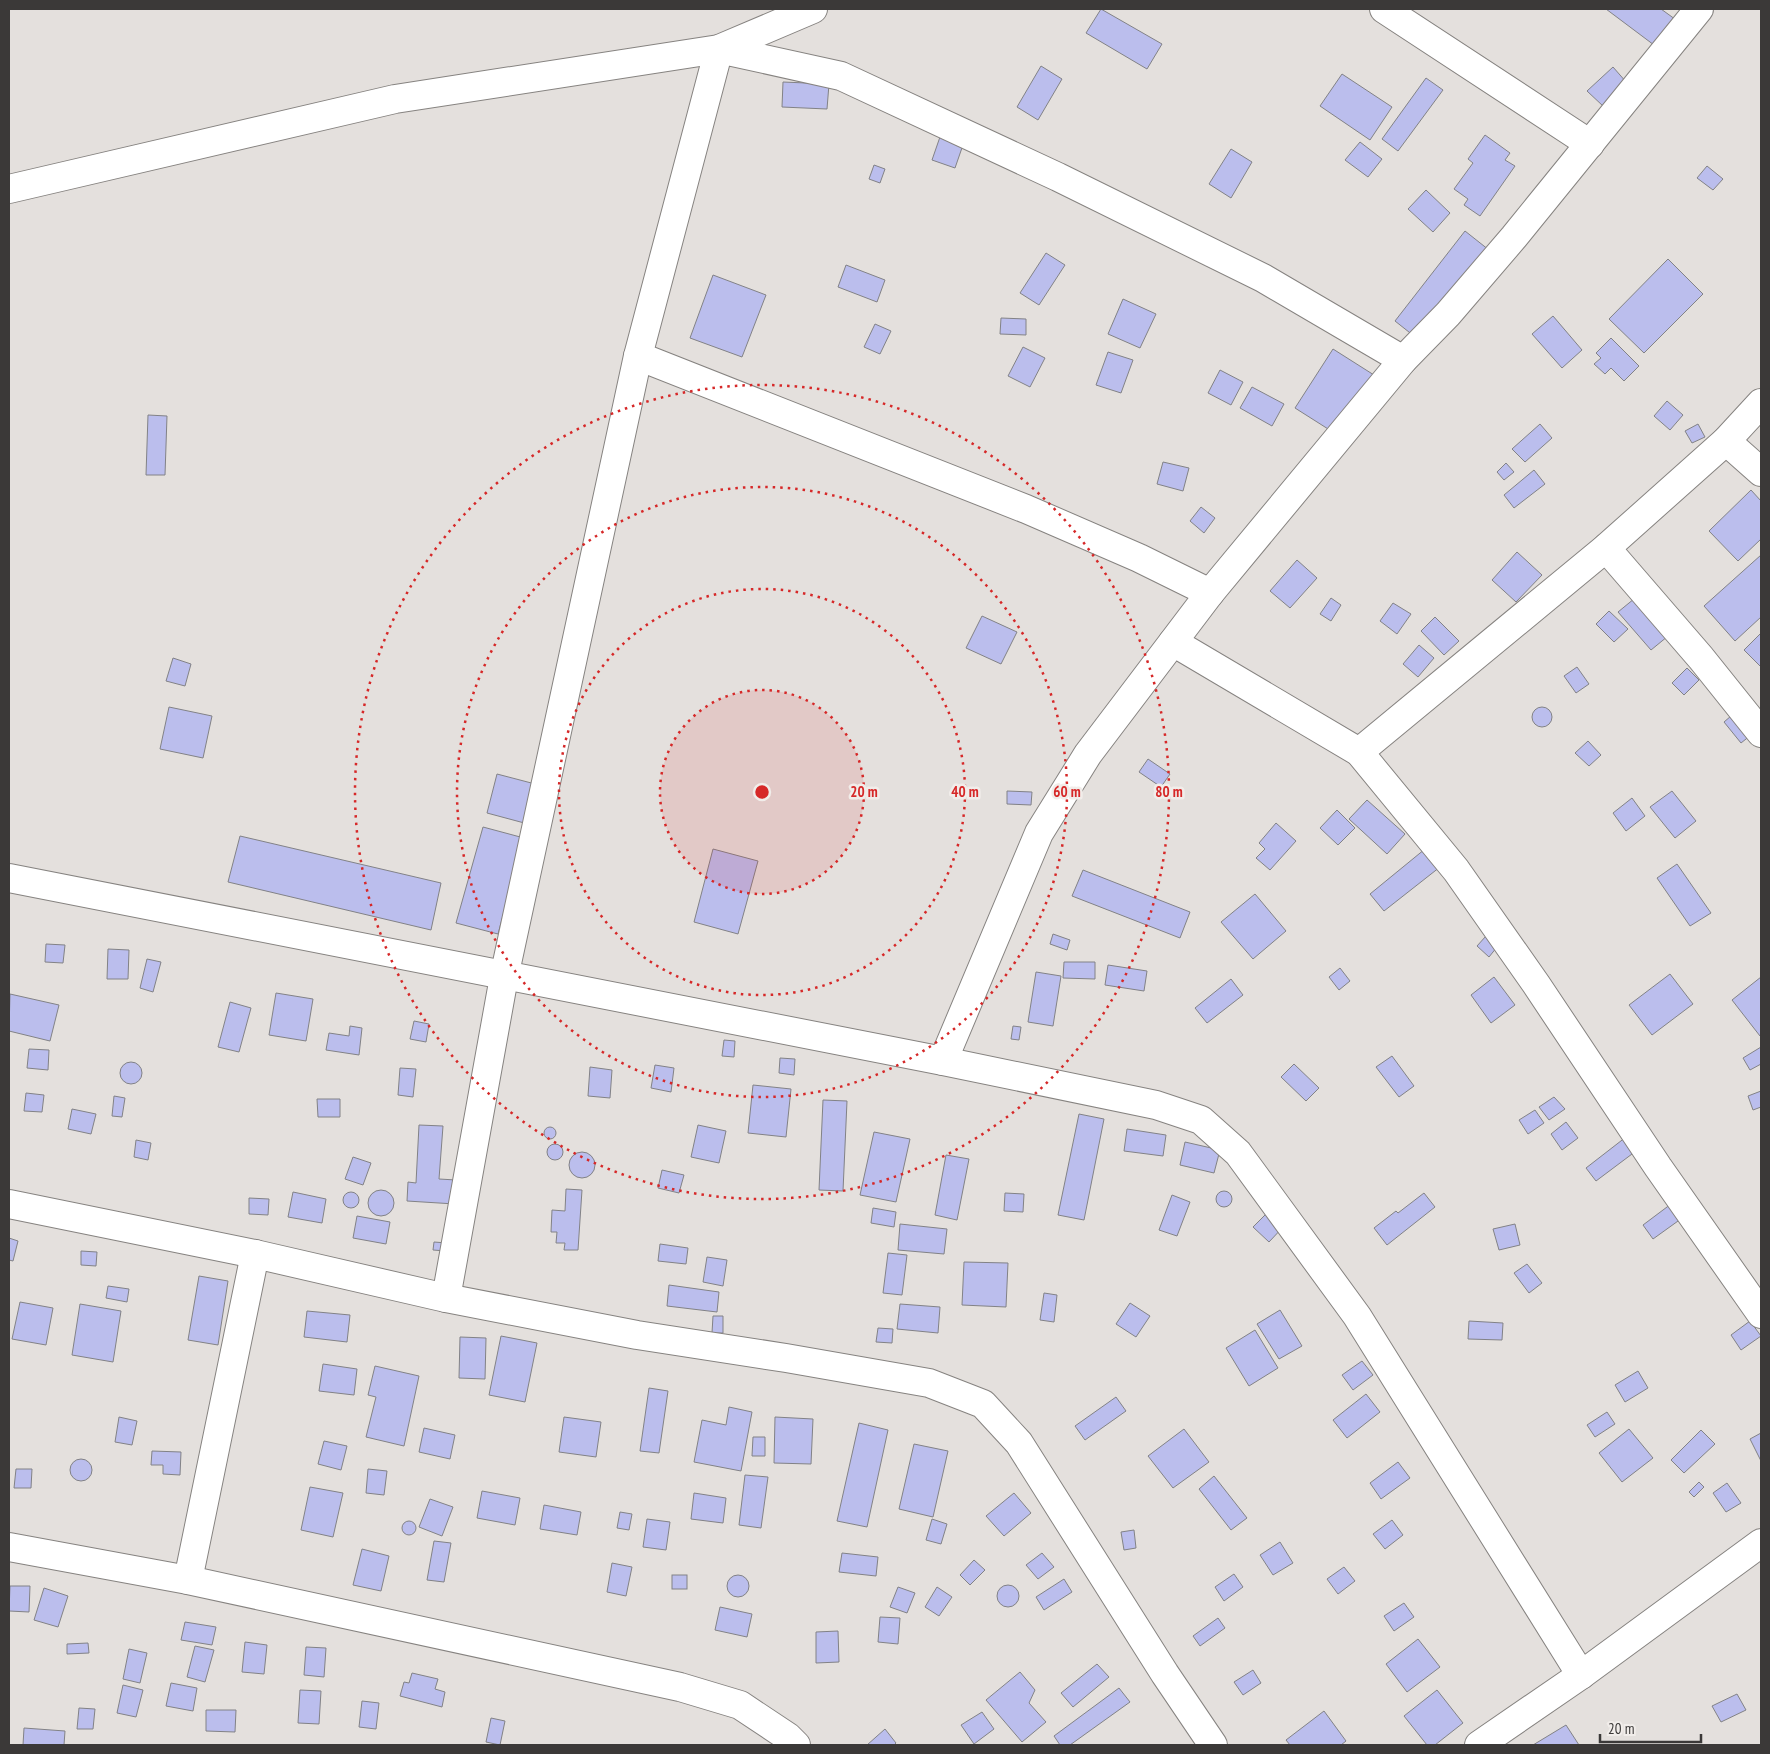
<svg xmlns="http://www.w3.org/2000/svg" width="1770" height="1754" viewBox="0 0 1770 1754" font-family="'PT Sans Narrow',sans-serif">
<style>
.building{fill:#bbbeed;stroke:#828286}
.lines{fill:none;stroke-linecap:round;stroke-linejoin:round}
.minor-casing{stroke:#868380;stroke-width:30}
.minor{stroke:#fff;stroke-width:28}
.ring{fill:none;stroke:#d62828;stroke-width:2.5;stroke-dasharray:2.5 5}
.centre{fill:#d62828;stroke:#f1edea;stroke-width:2.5}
.ring-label{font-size:15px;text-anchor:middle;font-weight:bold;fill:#d62828;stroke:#f1edea;stroke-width:5;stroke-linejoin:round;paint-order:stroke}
</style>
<rect width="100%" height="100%" fill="#e4e0dd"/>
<!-- building -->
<g class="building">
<polygon points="1101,9 1162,44 1147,69 1086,33"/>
<polygon points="1606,9 1661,9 1679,22 1658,48"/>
<polygon points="1041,66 1062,79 1038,120 1017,107"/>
<polygon points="1613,67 1627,83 1603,106 1587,91"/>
<polygon points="1342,74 1392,107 1370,140 1320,106"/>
<polygon points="1426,78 1443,90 1398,151 1382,139"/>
<polygon points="783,82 829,84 827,109 782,107"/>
<polygon points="941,134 964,142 955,168 932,160"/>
<polygon points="1485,135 1510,153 1505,160 1515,166 1480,216 1464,205 1468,199 1454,189 1473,163 1468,159"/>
<polygon points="1360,142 1382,159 1368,177 1345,160"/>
<polygon points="1231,149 1252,162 1231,198 1209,184"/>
<polygon points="874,165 885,169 880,183 869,179"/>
<polygon points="1707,166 1723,179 1713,190 1697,178"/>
<polygon points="1426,190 1450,213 1433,232 1408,209"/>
<polygon points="1465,231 1489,250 1419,340 1395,321"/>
<polygon points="1046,253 1065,265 1039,305 1020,293"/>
<polygon points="1668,259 1703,294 1644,353 1609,319"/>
<polygon points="846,265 885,280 877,302 838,287"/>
<polygon points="713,275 766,295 742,357 690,338"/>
<polygon points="1123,299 1156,314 1140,348 1108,334"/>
<polygon points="1553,316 1582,350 1562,368 1532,334"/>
<polygon points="1001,318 1026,319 1026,335 1000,334"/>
<polygon points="875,324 891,331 880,354 864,347"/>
<polygon points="1611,338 1639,366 1624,381 1611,368 1605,374 1594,364 1601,358 1596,353"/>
<polygon points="1023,347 1045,358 1030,387 1008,376"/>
<polygon points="1333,349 1374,375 1336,434 1295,408"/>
<polygon points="1108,352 1133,360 1121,393 1096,385"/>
<polygon points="1220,370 1243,382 1231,405 1208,393"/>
<polygon points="1252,387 1284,404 1272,426 1240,408"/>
<polygon points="1667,401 1683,415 1670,430 1654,416"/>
<polygon points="148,415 167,416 165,475 146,475"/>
<polygon points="1540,424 1552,438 1525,462 1512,449"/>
<polygon points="1698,424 1705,437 1692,443 1685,431"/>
<polygon points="1163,462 1189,468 1183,491 1157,484"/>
<polygon points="1506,463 1514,472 1504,480 1497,472"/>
<polygon points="1534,470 1545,484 1514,508 1504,495"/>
<polygon points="1751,490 1761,501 1761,539 1738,561 1709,531"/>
<polygon points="1201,507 1215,518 1204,533 1190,521"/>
<polygon points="1517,552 1542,575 1516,602 1492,580"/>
<polygon points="1761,555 1761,617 1735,641 1704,606"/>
<polygon points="1297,560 1317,578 1290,608 1270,591"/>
<polygon points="1640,594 1673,632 1651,650 1618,612"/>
<polygon points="1331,598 1341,605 1331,621 1320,614"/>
<polygon points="1393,603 1411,614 1397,634 1380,621"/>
<polygon points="1609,611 1628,629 1614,642 1596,624"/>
<polygon points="982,616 1017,632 1001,664 966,648"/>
<polygon points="1435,617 1459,641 1444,655 1421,631"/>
<polygon points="1761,633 1761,667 1744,650"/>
<polygon points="1419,645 1434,658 1418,677 1403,664"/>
<polygon points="173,658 191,664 185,686 166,681"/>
<polygon points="1577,667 1589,684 1576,693 1564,676"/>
<polygon points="1687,668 1699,680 1684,695 1672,683"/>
<circle cx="1542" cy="717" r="10"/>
<polygon points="169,707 212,716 203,758 160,749"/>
<polygon points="1738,710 1756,731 1741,743 1724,722"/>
<polygon points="1588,741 1601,755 1589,766 1575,753"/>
<polygon points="1148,759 1170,774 1161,787 1139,772"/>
<polygon points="497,774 539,785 528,824 487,813"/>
<polygon points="1007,791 1032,792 1031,805 1007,804"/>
<polygon points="1672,791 1696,821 1675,838 1650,807"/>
<polygon points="1632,798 1645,816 1626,831 1613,813"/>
<polygon points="1367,800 1405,834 1387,854 1349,819"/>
<polygon points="1337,810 1355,828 1338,845 1320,828"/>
<polygon points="1276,823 1296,841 1270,870 1256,858 1265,849 1259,843"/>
<polygon points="483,827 524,838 498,934 456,923"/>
<polygon points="240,836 441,883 431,930 228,882"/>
<polygon points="713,849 758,861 738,934 694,922"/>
<polygon points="1425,849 1440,867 1384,911 1370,894"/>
<polygon points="1677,864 1711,913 1690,926 1657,878"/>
<polygon points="1083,870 1190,912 1180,938 1072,896"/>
<polygon points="1255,894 1286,931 1253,959 1221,922"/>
<polygon points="1053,934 1070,940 1067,950 1050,944"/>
<polygon points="1486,936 1497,947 1489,957 1477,946"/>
<polygon points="46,944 65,945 63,963 45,962"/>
<polygon points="108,949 129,950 128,979 107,979"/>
<polygon points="147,959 161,962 153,992 140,988"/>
<polygon points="1064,962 1095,962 1095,979 1063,978"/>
<polygon points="1108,965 1147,971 1144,991 1105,985"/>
<polygon points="1340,968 1350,981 1339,990 1329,977"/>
<polygon points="1036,972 1061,976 1053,1026 1028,1022"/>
<polygon points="1670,974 1693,1004 1652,1035 1629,1005"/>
<polygon points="1494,977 1515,1005 1491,1023 1471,995"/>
<polygon points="1761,977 1761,1035 1760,1036 1732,1000"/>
<polygon points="1231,979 1243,995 1207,1023 1195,1008"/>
<polygon points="276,993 313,999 306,1041 269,1035"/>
<polygon points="10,994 59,1005 50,1041 9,1031"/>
<polygon points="230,1002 251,1008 239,1052 218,1047"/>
<polygon points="414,1021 429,1024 426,1042 410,1039"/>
<polygon points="350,1026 362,1028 359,1055 326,1050 329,1033 349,1036"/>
<polygon points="1013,1026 1021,1027 1019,1040 1011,1039"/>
<polygon points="724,1040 735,1041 734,1057 722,1056"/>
<polygon points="1761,1047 1761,1064 1750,1070 1743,1058"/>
<polygon points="29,1049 49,1050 48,1070 27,1068"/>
<polygon points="1392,1056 1414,1086 1399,1097 1376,1067"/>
<polygon points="780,1058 795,1059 794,1075 779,1073"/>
<circle cx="131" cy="1073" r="11"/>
<polygon points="1294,1064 1319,1088 1306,1101 1281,1077"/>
<polygon points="655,1065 674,1068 671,1092 651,1088"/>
<polygon points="590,1067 612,1070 610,1098 588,1096"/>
<polygon points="400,1068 416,1069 413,1097 398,1095"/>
<polygon points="753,1085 791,1089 786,1137 748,1133"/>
<polygon points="1761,1091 1761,1107 1753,1110 1748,1096"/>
<polygon points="26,1093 44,1095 42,1112 24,1111"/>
<polygon points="114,1096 125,1098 122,1117 112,1116"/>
<polygon points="1554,1097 1565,1109 1549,1120 1539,1107"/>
<polygon points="317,1099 340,1099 340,1117 318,1117"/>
<polygon points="823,1100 847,1101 843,1191 819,1190"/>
<polygon points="72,1109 96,1114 91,1134 68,1129"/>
<polygon points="1535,1110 1544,1123 1528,1134 1519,1120"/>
<polygon points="1079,1114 1104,1119 1084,1220 1058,1215"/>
<polygon points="1566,1122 1578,1138 1562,1150 1551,1134"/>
<polygon points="419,1125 443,1126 439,1179 456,1180 455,1204 407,1201 408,1182 416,1183"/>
<polygon points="698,1125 726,1131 719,1163 691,1157"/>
<circle cx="550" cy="1133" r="6"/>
<polygon points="1127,1129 1166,1135 1163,1156 1124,1151"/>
<polygon points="874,1132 910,1139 896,1202 860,1195"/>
<polygon points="1626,1137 1636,1151 1596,1181 1586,1168"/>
<polygon points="136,1140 151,1143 148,1160 134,1157"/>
<polygon points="1185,1142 1220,1150 1214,1173 1180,1165"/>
<circle cx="555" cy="1152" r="8"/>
<circle cx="582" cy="1165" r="13"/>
<polygon points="946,1155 969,1159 957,1220 935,1215"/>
<polygon points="353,1157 371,1163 363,1185 345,1179"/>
<polygon points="662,1170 684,1175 679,1193 658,1188"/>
<polygon points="566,1189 582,1190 578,1250 564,1250 565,1243 556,1243 557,1232 551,1232 552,1210 565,1211"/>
<circle cx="381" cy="1203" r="13"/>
<circle cx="1224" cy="1199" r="8"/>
<circle cx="351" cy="1200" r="8"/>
<polygon points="293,1192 326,1199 322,1223 288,1217"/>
<polygon points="1005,1193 1024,1194 1023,1212 1004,1211"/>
<polygon points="1424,1193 1435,1207 1387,1245 1374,1228 1396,1211 1398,1213"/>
<polygon points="1172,1195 1190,1202 1177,1236 1159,1230"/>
<polygon points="249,1198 269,1199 268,1215 249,1214"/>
<polygon points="1675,1201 1685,1216 1653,1239 1643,1225"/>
<polygon points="873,1208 896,1212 894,1227 871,1223"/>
<polygon points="1269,1211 1284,1226 1269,1242 1253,1227"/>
<polygon points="357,1216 390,1222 386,1244 353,1238"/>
<polygon points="900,1224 947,1229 944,1254 898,1250"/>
<polygon points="1515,1224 1520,1245 1499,1250 1493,1229"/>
<polygon points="9,1238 18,1241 13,1261 9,1260"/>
<polygon points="434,1242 447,1243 446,1251 433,1250"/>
<polygon points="660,1244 688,1248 686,1264 658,1261"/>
<polygon points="81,1251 97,1252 96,1266 81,1265"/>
<polygon points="888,1253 907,1255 902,1295 883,1293"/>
<polygon points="707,1257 727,1260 723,1286 703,1282"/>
<polygon points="964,1262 1008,1263 1006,1307 962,1305"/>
<polygon points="1527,1264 1542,1283 1529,1293 1514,1273"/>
<polygon points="199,1276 228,1281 218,1345 188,1340"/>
<polygon points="669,1285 719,1292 717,1312 667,1306"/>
<polygon points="108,1286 129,1289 127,1302 106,1298"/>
<polygon points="1044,1293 1057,1295 1054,1322 1040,1320"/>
<polygon points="20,1302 53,1308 46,1345 12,1339"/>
<polygon points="1130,1303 1150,1316 1136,1337 1116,1324"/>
<polygon points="80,1304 121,1311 113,1362 72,1355"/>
<polygon points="900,1304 940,1307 938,1333 897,1329"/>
<polygon points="1280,1310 1302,1346 1279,1359 1257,1324"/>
<polygon points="307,1311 350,1315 347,1342 304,1337"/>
<polygon points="713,1316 723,1316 723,1333 712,1333"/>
<polygon points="1469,1321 1503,1323 1502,1340 1468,1339"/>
<polygon points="1750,1321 1761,1336 1741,1350 1731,1335"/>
<polygon points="878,1328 893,1329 892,1343 876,1342"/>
<polygon points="1255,1330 1278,1368 1249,1386 1226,1348"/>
<polygon points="501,1336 537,1343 525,1402 489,1395"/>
<polygon points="460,1337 486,1338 485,1379 459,1378"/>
<polygon points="1362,1361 1373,1375 1353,1390 1342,1375"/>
<polygon points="323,1364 357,1369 354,1395 319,1391"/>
<polygon points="375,1366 419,1376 404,1446 366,1437 376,1397 368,1395"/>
<polygon points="1638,1371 1648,1388 1625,1402 1615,1385"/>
<polygon points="649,1388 668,1391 659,1453 640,1451"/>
<polygon points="1366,1394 1380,1412 1347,1438 1333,1420"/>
<polygon points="1116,1397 1126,1411 1085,1440 1075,1426"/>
<polygon points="729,1407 752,1412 741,1471 694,1462 702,1420 726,1425"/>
<polygon points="1607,1412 1615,1424 1595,1437 1587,1425"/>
<polygon points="119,1417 137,1421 132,1445 115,1442"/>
<polygon points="564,1417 601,1422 596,1457 559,1452"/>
<polygon points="775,1417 813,1419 811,1464 774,1463"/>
<polygon points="859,1423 888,1430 867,1527 837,1521"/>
<polygon points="424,1428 455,1435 450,1459 419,1452"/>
<polygon points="1184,1429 1209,1462 1173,1488 1148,1456"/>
<polygon points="1629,1429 1653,1458 1622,1482 1599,1453"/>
<polygon points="1701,1430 1715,1444 1684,1473 1671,1460"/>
<polygon points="1761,1433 1761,1461 1750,1439"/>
<polygon points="753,1437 765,1437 765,1456 752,1456"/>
<polygon points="324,1441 347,1446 341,1470 318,1464"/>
<polygon points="914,1444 948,1451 933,1517 899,1509"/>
<polygon points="152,1451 181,1452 180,1475 163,1474 163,1465 151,1465"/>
<circle cx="81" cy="1470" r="11"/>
<polygon points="1398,1462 1410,1478 1381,1499 1370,1483"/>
<polygon points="16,1469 32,1469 31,1488 14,1488"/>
<polygon points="368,1469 387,1471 384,1495 366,1493"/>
<polygon points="745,1475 768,1477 761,1528 739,1525"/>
<polygon points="1214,1476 1247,1518 1231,1530 1199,1489"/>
<polygon points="1699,1482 1704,1487 1694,1497 1689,1492"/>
<polygon points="1727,1483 1741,1503 1726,1512 1713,1493"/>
<polygon points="310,1487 343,1493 333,1537 301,1530"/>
<polygon points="482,1491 520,1498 515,1525 477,1518"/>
<polygon points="694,1493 726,1498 723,1523 691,1519"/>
<polygon points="1014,1493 1031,1513 1004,1536 986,1516"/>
<polygon points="430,1499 453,1507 442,1536 419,1527"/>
<polygon points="544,1505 581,1512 577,1535 540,1529"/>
<polygon points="620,1512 632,1514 629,1530 617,1528"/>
<polygon points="647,1519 670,1522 666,1550 643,1547"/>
<polygon points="932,1519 947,1524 941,1544 926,1540"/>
<polygon points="1392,1520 1403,1535 1385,1549 1373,1534"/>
<circle cx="409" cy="1528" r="7"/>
<polygon points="1134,1530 1136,1548 1124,1550 1121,1532"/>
<polygon points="434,1541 451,1543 444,1582 427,1580"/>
<polygon points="1280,1542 1293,1563 1273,1575 1260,1555"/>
<polygon points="362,1549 389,1556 381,1591 353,1585"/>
<polygon points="842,1553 878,1557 876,1576 839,1572"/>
<polygon points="1042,1553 1054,1567 1038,1579 1026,1565"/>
<polygon points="974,1560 985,1570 970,1585 960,1575"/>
<polygon points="612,1563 632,1567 626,1596 607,1592"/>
<polygon points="1344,1567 1355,1581 1338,1594 1327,1579"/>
<polygon points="1234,1574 1243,1587 1224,1601 1215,1587"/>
<circle cx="738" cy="1586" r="11"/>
<rect x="672" y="1575" width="15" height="14"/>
<polygon points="1064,1579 1072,1592 1044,1610 1036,1597"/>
<circle cx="1008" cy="1596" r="11"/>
<polygon points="10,1586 30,1586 29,1612 9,1611"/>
<polygon points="898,1587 915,1593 907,1613 890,1607"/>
<polygon points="937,1587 952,1597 939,1616 925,1607"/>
<polygon points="44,1588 68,1596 58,1627 34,1620"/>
<polygon points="1404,1603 1414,1617 1394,1631 1384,1616"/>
<polygon points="720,1607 752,1614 747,1637 715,1630"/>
<polygon points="880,1617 900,1618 898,1644 878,1642"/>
<polygon points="1218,1618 1225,1628 1200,1646 1193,1636"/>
<polygon points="185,1622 216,1627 212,1645 181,1640"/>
<polygon points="838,1631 839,1662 816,1663 816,1632"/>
<polygon points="1418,1639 1440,1667 1407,1692 1386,1664"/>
<polygon points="245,1642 267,1645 264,1674 242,1672"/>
<polygon points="88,1643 89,1653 67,1654 67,1644"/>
<polygon points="195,1646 214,1650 205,1682 187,1677"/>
<polygon points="306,1647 326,1648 324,1677 304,1675"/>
<polygon points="129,1649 147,1653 140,1683 123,1679"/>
<polygon points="1097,1664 1109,1677 1073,1707 1061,1693"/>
<polygon points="1253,1670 1261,1683 1243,1695 1234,1682"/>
<polygon points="1020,1672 1035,1690 1029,1703 1046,1722 1022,1742 986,1700"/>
<polygon points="412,1673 438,1679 435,1689 445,1692 442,1707 400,1696 404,1682 409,1683"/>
<polygon points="171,1683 197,1688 193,1711 166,1706"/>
<polygon points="123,1685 143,1690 136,1717 117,1713"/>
<polygon points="1119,1688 1130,1702 1070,1745 1060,1745 1054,1736"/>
<polygon points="300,1690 321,1691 319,1724 298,1723"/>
<polygon points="1437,1690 1463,1723 1435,1745 1427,1745 1404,1716"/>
<polygon points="1737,1694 1746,1710 1721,1722 1712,1706"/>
<polygon points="362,1701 379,1703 376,1729 359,1727"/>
<polygon points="79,1708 95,1709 93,1729 77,1729"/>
<polygon points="206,1710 236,1710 235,1732 206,1731"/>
<polygon points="1324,1711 1346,1741 1341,1745 1290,1745 1286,1740"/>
<polygon points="982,1712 994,1729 974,1744 961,1725"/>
<polygon points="491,1718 505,1721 500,1745 486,1742"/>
<polygon points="1566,1725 1579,1745 1533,1745"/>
<polygon points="24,1728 65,1731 64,1745 23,1745"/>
<polygon points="885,1729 896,1743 894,1745 867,1745"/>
</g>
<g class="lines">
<defs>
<g id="minor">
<polyline points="1384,9 1590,144"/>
<polyline points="9,189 395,99 719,49 813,9"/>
<polyline points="638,356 1026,509 1139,558 1210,593"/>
<polyline points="1726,441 1761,472"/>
<polyline points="1606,548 1701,658 1761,733"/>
<polyline points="1173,642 1359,752 1456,870 1536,984 1658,1167 1761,1314"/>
<polyline points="1359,752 1606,548 1726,441 1761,403"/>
<polyline points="9,878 943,1061 1156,1105 1201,1120 1238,1153 1357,1316 1581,1675"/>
<polyline points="943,1061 1039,833 1088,754 1210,593 1403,360 1448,314 1514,237 1699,9"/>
<polyline points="9,1204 255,1254 446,1298 637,1335 786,1358 929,1383 983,1404 1019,1443 1165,1674 1213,1745"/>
<polyline points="446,1298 504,977 638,356 719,49 841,76 1058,177 1263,278 1403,360"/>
<polyline points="9,1547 188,1580 680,1687 740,1705 788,1737 796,1745"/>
<polyline points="188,1580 255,1254"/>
<polyline points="1479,1745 1581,1675 1761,1543"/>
</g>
</defs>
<!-- minor casing -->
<use href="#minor" class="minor-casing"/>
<!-- minor -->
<use href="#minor" class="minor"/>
</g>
<!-- distance rings -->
<circle cx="762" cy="792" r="102" fill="#d62828" fill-opacity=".12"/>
<g class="ring">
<circle cx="762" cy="792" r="102"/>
<circle cx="762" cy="792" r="203"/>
<circle cx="762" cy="792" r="305"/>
<circle cx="762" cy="792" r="407"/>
</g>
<circle cx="762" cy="792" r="8" class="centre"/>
<g class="ring-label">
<text x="864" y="797">20 m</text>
<text x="965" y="797">40 m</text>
<text x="1067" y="797">60 m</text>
<text x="1169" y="797">80 m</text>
</g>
<!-- border -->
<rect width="1770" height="1754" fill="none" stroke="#3b3938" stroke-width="20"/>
<!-- scale -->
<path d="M1600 1734v8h101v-8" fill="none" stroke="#3b3938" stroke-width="2.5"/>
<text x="1608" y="1734" font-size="15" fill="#3b3938" stroke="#f1edea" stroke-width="4" paint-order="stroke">20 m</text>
</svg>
